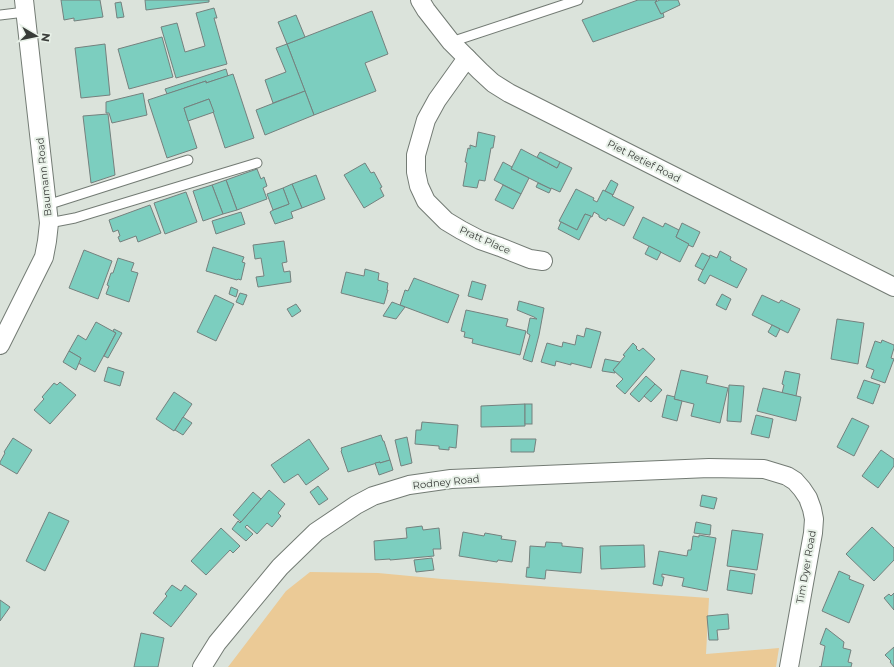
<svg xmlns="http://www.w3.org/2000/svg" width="894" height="667" viewBox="0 0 894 667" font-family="Montserrat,sans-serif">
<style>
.green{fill:#ebca96}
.building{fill:#7ccebf;stroke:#75817e}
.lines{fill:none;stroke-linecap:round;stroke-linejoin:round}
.service-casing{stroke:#737b74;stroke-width:11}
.minor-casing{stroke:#737b74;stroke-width:20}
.service{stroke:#fff;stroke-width:9}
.minor{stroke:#fff;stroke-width:18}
.labels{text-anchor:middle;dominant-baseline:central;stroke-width:4;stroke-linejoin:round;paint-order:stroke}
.street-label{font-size:10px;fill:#383b38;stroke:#e8f1e8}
</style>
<rect width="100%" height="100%" fill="#dbe3db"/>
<!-- green -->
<polygon class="green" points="310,572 378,573 442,579 709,598 706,654 779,648 776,667 228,667 286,591"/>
<!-- building -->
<g class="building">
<polygon points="61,0 100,0 103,17 74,21 74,18 64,20"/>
<polygon points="145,0 209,0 209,2 146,10"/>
<polygon points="638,0 656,0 657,1 655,2 661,14 663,13 664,17 593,42 582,20"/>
<polygon points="660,0 678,0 680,5 661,14 655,2"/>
<polygon points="121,2 124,17 117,18 115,3"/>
<polygon points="214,8 217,18 214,18 227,64 176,78 161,27 177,23 185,52 205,46 196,13"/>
<polygon points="372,11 388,54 365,63 376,91 314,115 287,44"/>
<polygon points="296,15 305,37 287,44 278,22"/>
<polygon points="162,37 173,77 129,89 118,49"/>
<polygon points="105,44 110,95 81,98 75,48"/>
<polygon points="287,44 305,91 273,103 265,80 286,72 276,48"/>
<polygon points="226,69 228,76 206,83 206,81 167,94 165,89"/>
<polygon points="233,74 254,138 225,148 209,99 184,108 197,148 167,158 148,100 206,81 206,83"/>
<polygon points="305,91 314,115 265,135 256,110"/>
<polygon points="143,93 147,115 112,123 109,113 106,113 106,102"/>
<polygon points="209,99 214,112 188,121 184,108"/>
<polygon points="108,114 115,175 91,183 83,116"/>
<polygon points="478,132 495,136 493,148 491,148 485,181 479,180 477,188 463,186 467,163 465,162 468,148 470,149 470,145 476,147"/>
<polygon points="521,149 557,168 560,162 572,168 560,192 551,188 551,189 511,169"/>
<polygon points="540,152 560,162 557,168 537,157"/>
<polygon points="503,162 512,167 511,169 529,178 521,194 494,180"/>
<polygon points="365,163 371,173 374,172 382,187 380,188 384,196 364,208 344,175"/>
<polygon points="257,169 261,179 264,177 267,186 263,188 267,199 237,210 226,180"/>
<polygon points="316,175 325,199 302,208 292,184"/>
<polygon points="226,180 237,210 223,214 212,185"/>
<polygon points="611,180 618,184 613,195 605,191"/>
<polygon points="538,183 551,189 549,193 536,187"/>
<polygon points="292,184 302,208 291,212 293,218 275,224 270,212 273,210 289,204 283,188"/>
<polygon points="212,185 223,214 203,221 193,191"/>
<polygon points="503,185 521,194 513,209 495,200"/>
<polygon points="283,188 289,204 273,210 267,194"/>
<polygon points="576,189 594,198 593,200 597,202 603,190 613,195 612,196 634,207 624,226 608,218 606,221 599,217 599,215 594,212 592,217 585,214 577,230 559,221"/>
<polygon points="186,192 197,222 165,234 154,203"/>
<polygon points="150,205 161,233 138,242 136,236 120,242 118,237 120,236 118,230 113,232 109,220"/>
<polygon points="241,212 245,224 216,234 212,221"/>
<polygon points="585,214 591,216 579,240 558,229 561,222 577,230"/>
<polygon points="643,217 663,227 665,223 679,230 676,237 689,244 680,262 633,238"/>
<polygon points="682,223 700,232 693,247 688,245 689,244 676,237"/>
<polygon points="284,241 287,262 282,263 284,272 290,271 291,282 258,287 256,277 264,276 261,258 255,259 253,245"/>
<polygon points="649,246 661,252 657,260 645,254"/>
<polygon points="213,247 244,257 242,262 245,263 241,280 238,279 237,280 206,271"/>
<polygon points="84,250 112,261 98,299 69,288"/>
<polygon points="720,251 731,257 730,260 747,269 737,288 710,275 705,284 698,280 710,255 717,258"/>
<polygon points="702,253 710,257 703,270 695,266"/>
<polygon points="118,258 134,263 131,271 138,273 129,302 106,294 109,286 107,285 111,273 113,273"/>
<polygon points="365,269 379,273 378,280 388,283 387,290 388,290 384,304 341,293 346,272 364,276"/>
<polygon points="414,278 459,295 448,323 400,305 405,290 408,291"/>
<polygon points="472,281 486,285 482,300 468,296"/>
<polygon points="231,287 238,290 236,297 229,294"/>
<polygon points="240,293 247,295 243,305 236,302"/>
<polygon points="722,294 731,299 726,310 716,305"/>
<polygon points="215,295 234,304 216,341 197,332"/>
<polygon points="762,295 779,303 781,300 800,309 788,333 752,315"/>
<polygon points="519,301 544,308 539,335 532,362 523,359 530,335 527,333 530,318 537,319 534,317 517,310"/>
<polygon points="392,302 405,307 396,319 383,316"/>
<polygon points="296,304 301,311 292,317 287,309"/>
<polygon points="466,310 508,319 506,326 526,331 520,355 472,343 473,339 464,337 465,332 461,331"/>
<polygon points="837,319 864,323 858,364 831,359"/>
<polygon points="96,322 116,333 95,372 78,363 81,358 69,351 78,335 86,340"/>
<polygon points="772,325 780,329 776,337 768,332"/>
<polygon points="586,328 601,332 591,368 571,363 571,365 556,361 555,366 541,362 547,343 562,347 563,342 575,345 577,335 584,337"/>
<polygon points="114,329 122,333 108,358 104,356 116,333 113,331"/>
<polygon points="882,340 894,345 894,348 891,358 894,359 885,383 871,378 874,370 866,367 875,341 881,343"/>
<polygon points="633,343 637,347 636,348 639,351 643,348 655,359 625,394 616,386 623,379 613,370 625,356 623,355"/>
<polygon points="69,351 81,358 76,370 63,362"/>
<polygon points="605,359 620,362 613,370 615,372 615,373 602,371"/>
<polygon points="108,367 124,372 120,386 104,381"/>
<polygon points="681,370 708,376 706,383 728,388 720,423 691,416 694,404 674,399"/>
<polygon points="785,371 800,374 796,396 782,393 784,385 782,384"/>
<polygon points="646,376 655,384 639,402 630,394"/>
<polygon points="864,380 880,385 873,404 857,398"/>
<polygon points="60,382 76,395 50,424 34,410 44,399 42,397 54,383 57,385"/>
<polygon points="655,384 662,390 651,402 644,396"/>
<polygon points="729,385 744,386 741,422 727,421"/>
<polygon points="763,388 801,397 796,421 757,411"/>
<polygon points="174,392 192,404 174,431 156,419"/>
<polygon points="667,395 675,397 674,399 682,401 677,421 662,417"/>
<polygon points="525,404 525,426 481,427 481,406"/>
<rect x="525" y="404" width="7" height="20"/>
<polygon points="756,415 773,419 769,438 751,434"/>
<polygon points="183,417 192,423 183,435 175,430"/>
<polygon points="852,418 869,426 854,456 837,447"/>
<polygon points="422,422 458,425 456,448 449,447 449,450 439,449 439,446 415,444 416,430 421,430"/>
<polygon points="381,435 383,441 384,441 390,460 380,463 380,462 348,472 341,451 342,450 341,448"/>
<polygon points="407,437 412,463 401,466 395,440"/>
<polygon points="13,438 32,450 17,474 0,464 0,462 5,453 4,452"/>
<polygon points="309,439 329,469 306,485 298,474 284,483 271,465"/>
<polygon points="511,439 536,439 534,452 511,452"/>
<polygon points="881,450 894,459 894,466 878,488 862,476"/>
<polygon points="390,460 393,470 379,475 375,463 380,462 380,463"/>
<polygon points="318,486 328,499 319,505 310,492"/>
<polygon points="269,490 285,504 278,513 281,516 272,527 267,523 257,534 247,525 245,527 253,534 246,541 232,529 238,521 240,523"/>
<polygon points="253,492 261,499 241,522 233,515"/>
<polygon points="702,495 717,498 714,509 700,506"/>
<polygon points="49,512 69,521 45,571 26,561"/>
<polygon points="696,522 711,525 710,535 694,533"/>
<polygon points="422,526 423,530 439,528 441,549 433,549 434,556 390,560 390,559 375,560 374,541 407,538 406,528"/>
<polygon points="872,527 894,548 894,560 874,581 846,554"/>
<polygon points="221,528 240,546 233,553 230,550 206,575 191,561"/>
<polygon points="732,530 763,534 757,570 727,566"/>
<polygon points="463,532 484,536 485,533 502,536 501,539 516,541 512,562 498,560 497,562 459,556"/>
<polygon points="699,535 716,538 707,591 682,586 684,578 662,574 662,577 664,577 662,586 653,584 659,551 687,556 688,550 691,550 693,536 699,537"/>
<polygon points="546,542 562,543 562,546 583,548 581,573 546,570 545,579 526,577 527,567 529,568 530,546 545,547"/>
<polygon points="644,545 645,567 601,569 600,546"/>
<polygon points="432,558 434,570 416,572 414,560"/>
<polygon points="730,570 755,574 752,594 727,590"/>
<polygon points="839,571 850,576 849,579 864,585 849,623 822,611"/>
<polygon points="172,585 181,591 185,585 197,594 171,627 153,613 167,596 165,594"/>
<polygon points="894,593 894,610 884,598 889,594 891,596"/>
<polygon points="0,600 10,607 0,621"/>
<polygon points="728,614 729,629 717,630 718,640 709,640 707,616"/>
<polygon points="826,628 844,642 843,648 851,650 848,662 852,663 851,667 819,667 821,667 825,646 820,644"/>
<polygon points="141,633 164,638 158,667 134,667"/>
<polygon points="894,647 894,667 890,662 891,661 885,655"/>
</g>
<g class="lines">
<defs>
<g id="service">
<polyline points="0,15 25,12"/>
<polyline points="451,42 578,0"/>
<polyline points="47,205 188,160"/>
<polyline points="49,223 75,218 98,211 257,163"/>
</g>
<g id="minor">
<polyline points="420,0 426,10 451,42 480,71 493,83 509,93 894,287"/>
<polyline points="467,58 437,100 426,120 416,155 416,172 419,186 426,201 446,221 461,230 480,240 500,247 530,259 543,261"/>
<polyline points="0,345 44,257 47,241 49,223 24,0"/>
<polyline points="202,667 217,643 280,567 316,532 356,505 373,496 409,485 451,479 709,468 764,469 787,476 795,481 802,489 808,498 812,509 814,519 813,533 789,667"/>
</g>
</defs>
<!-- service casing -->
<use href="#service" class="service-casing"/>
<!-- minor casing -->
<use href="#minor" class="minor-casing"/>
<!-- service -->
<use href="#service" class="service"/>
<!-- minor -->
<use href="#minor" class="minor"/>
</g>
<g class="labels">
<!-- street labels -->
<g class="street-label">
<text transform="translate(644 161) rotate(27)">Piet Retief Road</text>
<text transform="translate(44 177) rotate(-96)">Baumann Road</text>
<text transform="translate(485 240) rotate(24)">Pratt Place</text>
<text transform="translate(446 482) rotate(-6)">Rodney Road</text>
<text transform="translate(806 567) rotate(-80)">Tim Dyer Road</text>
</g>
</g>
<!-- north arrow -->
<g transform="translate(36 36) rotate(99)" stroke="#e8f1e8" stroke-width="3" paint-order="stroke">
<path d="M0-3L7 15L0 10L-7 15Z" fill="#383b38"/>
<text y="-6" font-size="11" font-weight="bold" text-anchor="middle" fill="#383b38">N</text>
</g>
</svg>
